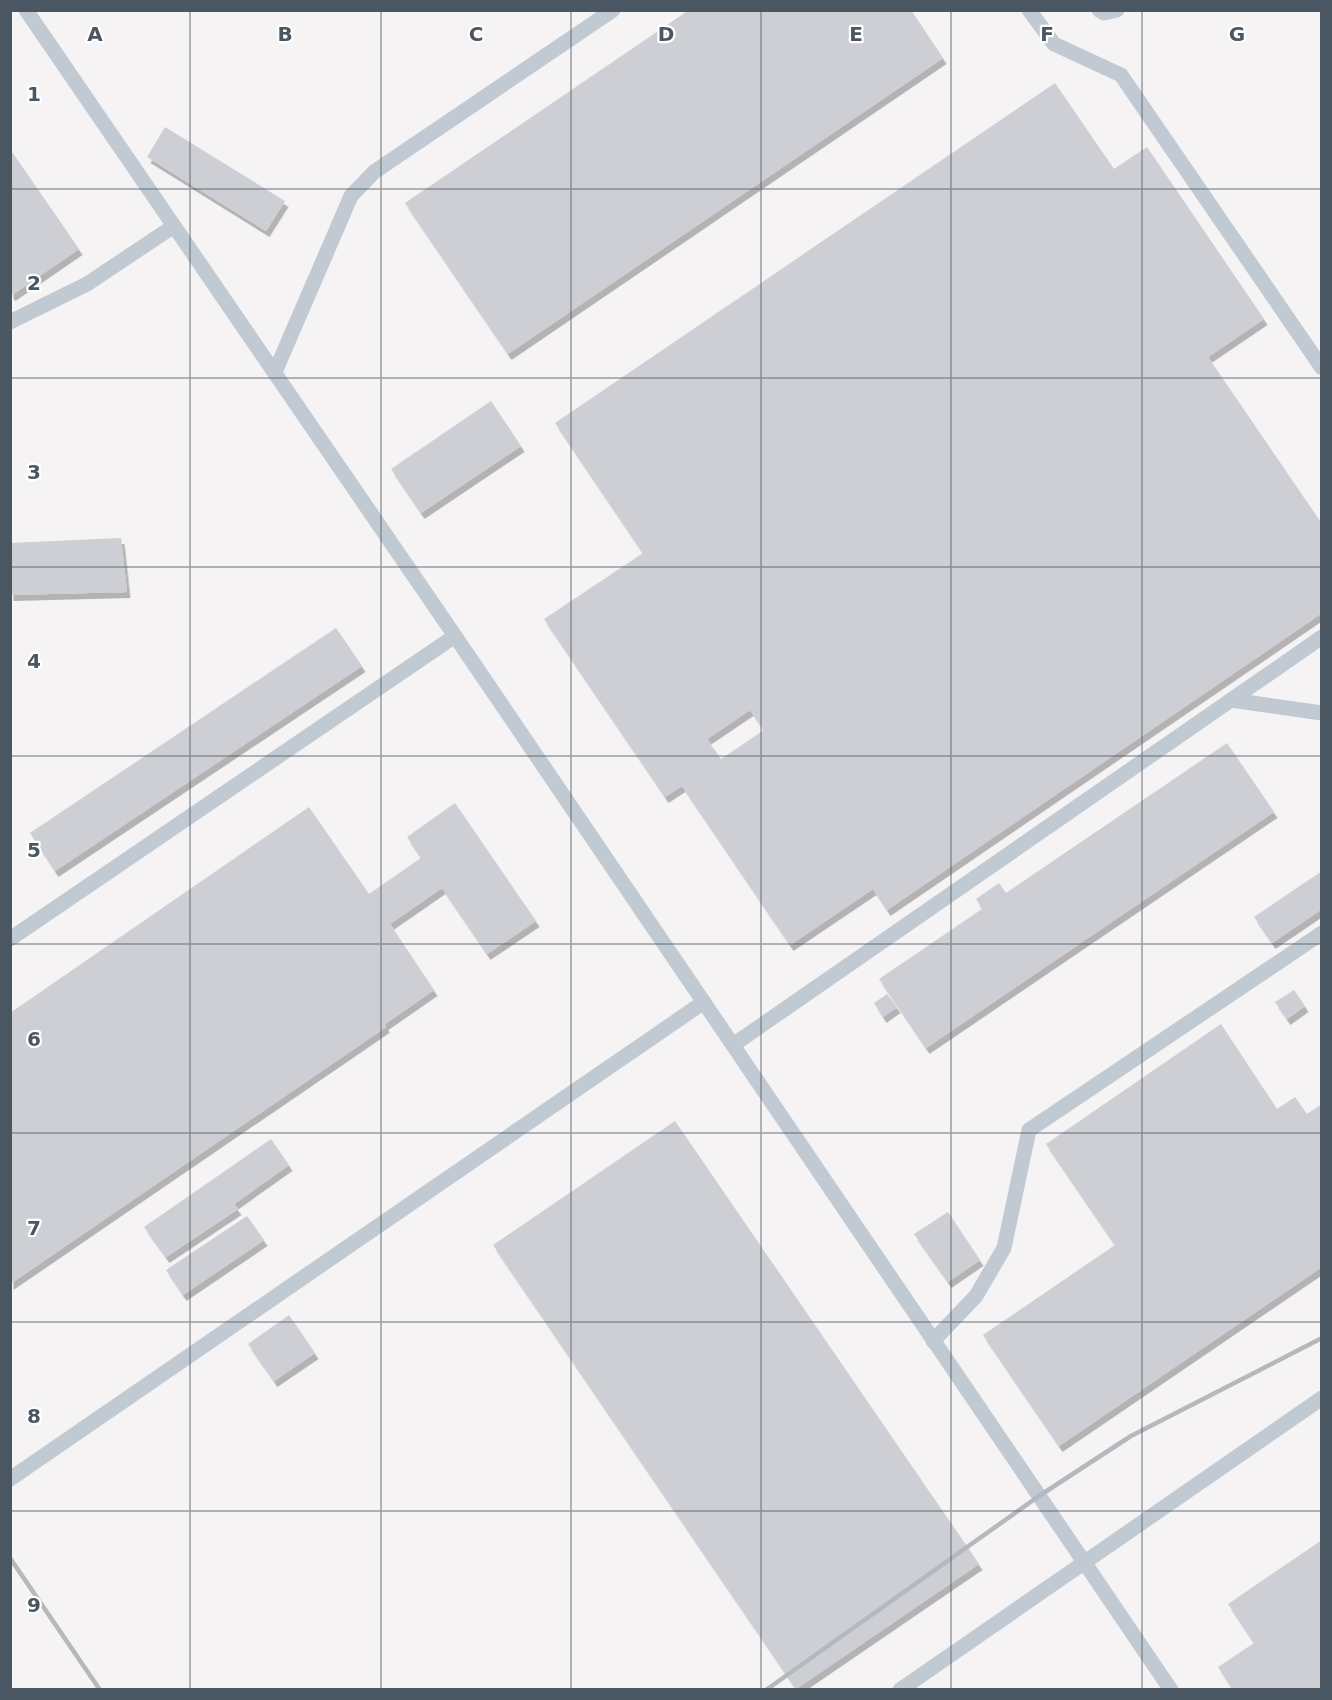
<svg xmlns="http://www.w3.org/2000/svg" width="1332" height="1700" viewBox="0 0 1332 1700" font-family="'DejaVu Sans',sans-serif">
<style>
.building{fill:#cdcfd5;fill-rule:evenodd;filter:url(#shadow)}
.lines{fill:none;stroke-linecap:round;stroke-linejoin:round}
.service{stroke:#c1cad2;stroke-width:15}
.rail{stroke:#b5b8bd;stroke-width:4.5}
.grid{fill:none;stroke:#4a5661;stroke-width:1.5;stroke-opacity:0.55}
.grid-label{font-size:20px;text-anchor:middle;font-weight:bold;fill:#4a5661;stroke:#fff;stroke-width:4.5;stroke-linejoin:round;paint-order:stroke}
</style>
<defs>
<filter id="shadow"><feDropShadow dx="3.5" dy="6" stdDeviation="0" flood-color="#0004"/></filter>
</defs>
<rect width="100%" height="100%" fill="#f5f3f3"/>
<!-- building -->
<g class="building">
<polygon points="689,10 911,10 943,58 508,354 405,203"/>
<path d="M 1055,83 L 1114,169 L 1147,147 L 1264,319 L 1208,357 L 1322,524 L 1322,613 L 887,910 L 873,889 L 790,945 L 682,786 L 665,797 L 544,619 L 643,553 L 555,423 ZM 750,710 L 764,730 L 721,759 L 707,739 Z"/>
<polygon points="165,127 285,201 266,231 147,157"/>
<polygon points="10,149 79,249 12,295 10,293"/>
<polygon points="491,401 521,446 421,513 391,469"/>
<polygon points="121,538 127,592 10,595 10,543"/>
<polygon points="336,628 362,666 55,871 30,833"/>
<polygon points="1227,743 1274,812 926,1048 879,979 982,909 976,899 999,883 1006,893"/>
<polygon points="455,803 536,921 487,954 442,888 390,924 434,990 385,1024 386,1027 10,1284 10,1013 309,807 369,894 421,858 407,837"/>
<polygon points="1322,871 1322,909 1272,943 1254,917"/>
<polygon points="1294,990 1305,1006 1287,1019 1275,1002"/>
<polygon points="887,994 897,1007 883,1017 874,1003"/>
<polygon points="1221,1024 1277,1109 1295,1097 1307,1114 1322,1104 1322,1267 1059,1446 983,1335 1115,1245 1046,1144"/>
<polygon points="675,1121 979,1564 796,1689 493,1245"/>
<polygon points="271,1139 289,1165 234,1204 238,1209 166,1257 144,1227"/>
<polygon points="948,1212 980,1260 948,1282 914,1234"/>
<polygon points="247,1216 264,1240 183,1295 166,1270"/>
<polygon points="289,1315 315,1353 274,1381 248,1344"/>
<polygon points="1322,1540 1322,1690 1233,1690 1218,1667 1254,1643 1228,1604"/>
</g>
<g class="lines">
<!-- service -->
<g class="service">
<polyline points="26,10 455,636 1171,1690"/>
<polyline points="1029,10 1054,44 1121,75 1322,368"/>
<polyline points="1099,10 1104,13 1117,10"/>
<polyline points="10,322 87,284 174,226"/>
<polyline points="275,372 351,196 374,172 613,10"/>
<polyline points="1231,700 1322,713"/>
<polyline points="10,939 455,636"/>
<polyline points="733,1045 1322,637"/>
<polyline points="933,1341 976,1296 1004,1248 1029,1130 1322,933"/>
<polyline points="10,1479 704,1002"/>
<polyline points="900,1690 1322,1398"/>
</g>
<!-- rail -->
<g class="rail">
<polyline points="10,1558 100,1690"/>
<polyline points="766,1690 1039,1496 1131,1436 1322,1338"/>
</g>
</g>
<!-- grid -->
<path class="grid" d="M 190,10 L 190,1690M 381,10 L 381,1690M 571,10 L 571,1690M 761,10 L 761,1690M 951,10 L 951,1690M 1142,10 L 1142,1690M 10,189 L 1322,189M 10,378 L 1322,378M 10,567 L 1322,567M 10,756 L 1322,756M 10,944 L 1322,944M 10,1133 L 1322,1133M 10,1322 L 1322,1322M 10,1511 L 1322,1511"/>
<g class="grid-label">
<text x="95" y="41">A</text>
<text x="285" y="41">B</text>
<text x="476" y="41">C</text>
<text x="666" y="41">D</text>
<text x="856" y="41">E</text>
<text x="1047" y="41">F</text>
<text x="1237" y="41">G</text>
<text x="34" y="101">1</text>
<text x="34" y="290">2</text>
<text x="34" y="479">3</text>
<text x="34" y="668">4</text>
<text x="34" y="857">5</text>
<text x="34" y="1046">6</text>
<text x="34" y="1235">7</text>
<text x="34" y="1423">8</text>
<text x="34" y="1612">9</text>
</g>
<!-- border -->
<rect width="1332" height="1700" fill="none" stroke="#4a5661" stroke-width="24"/>
</svg>
